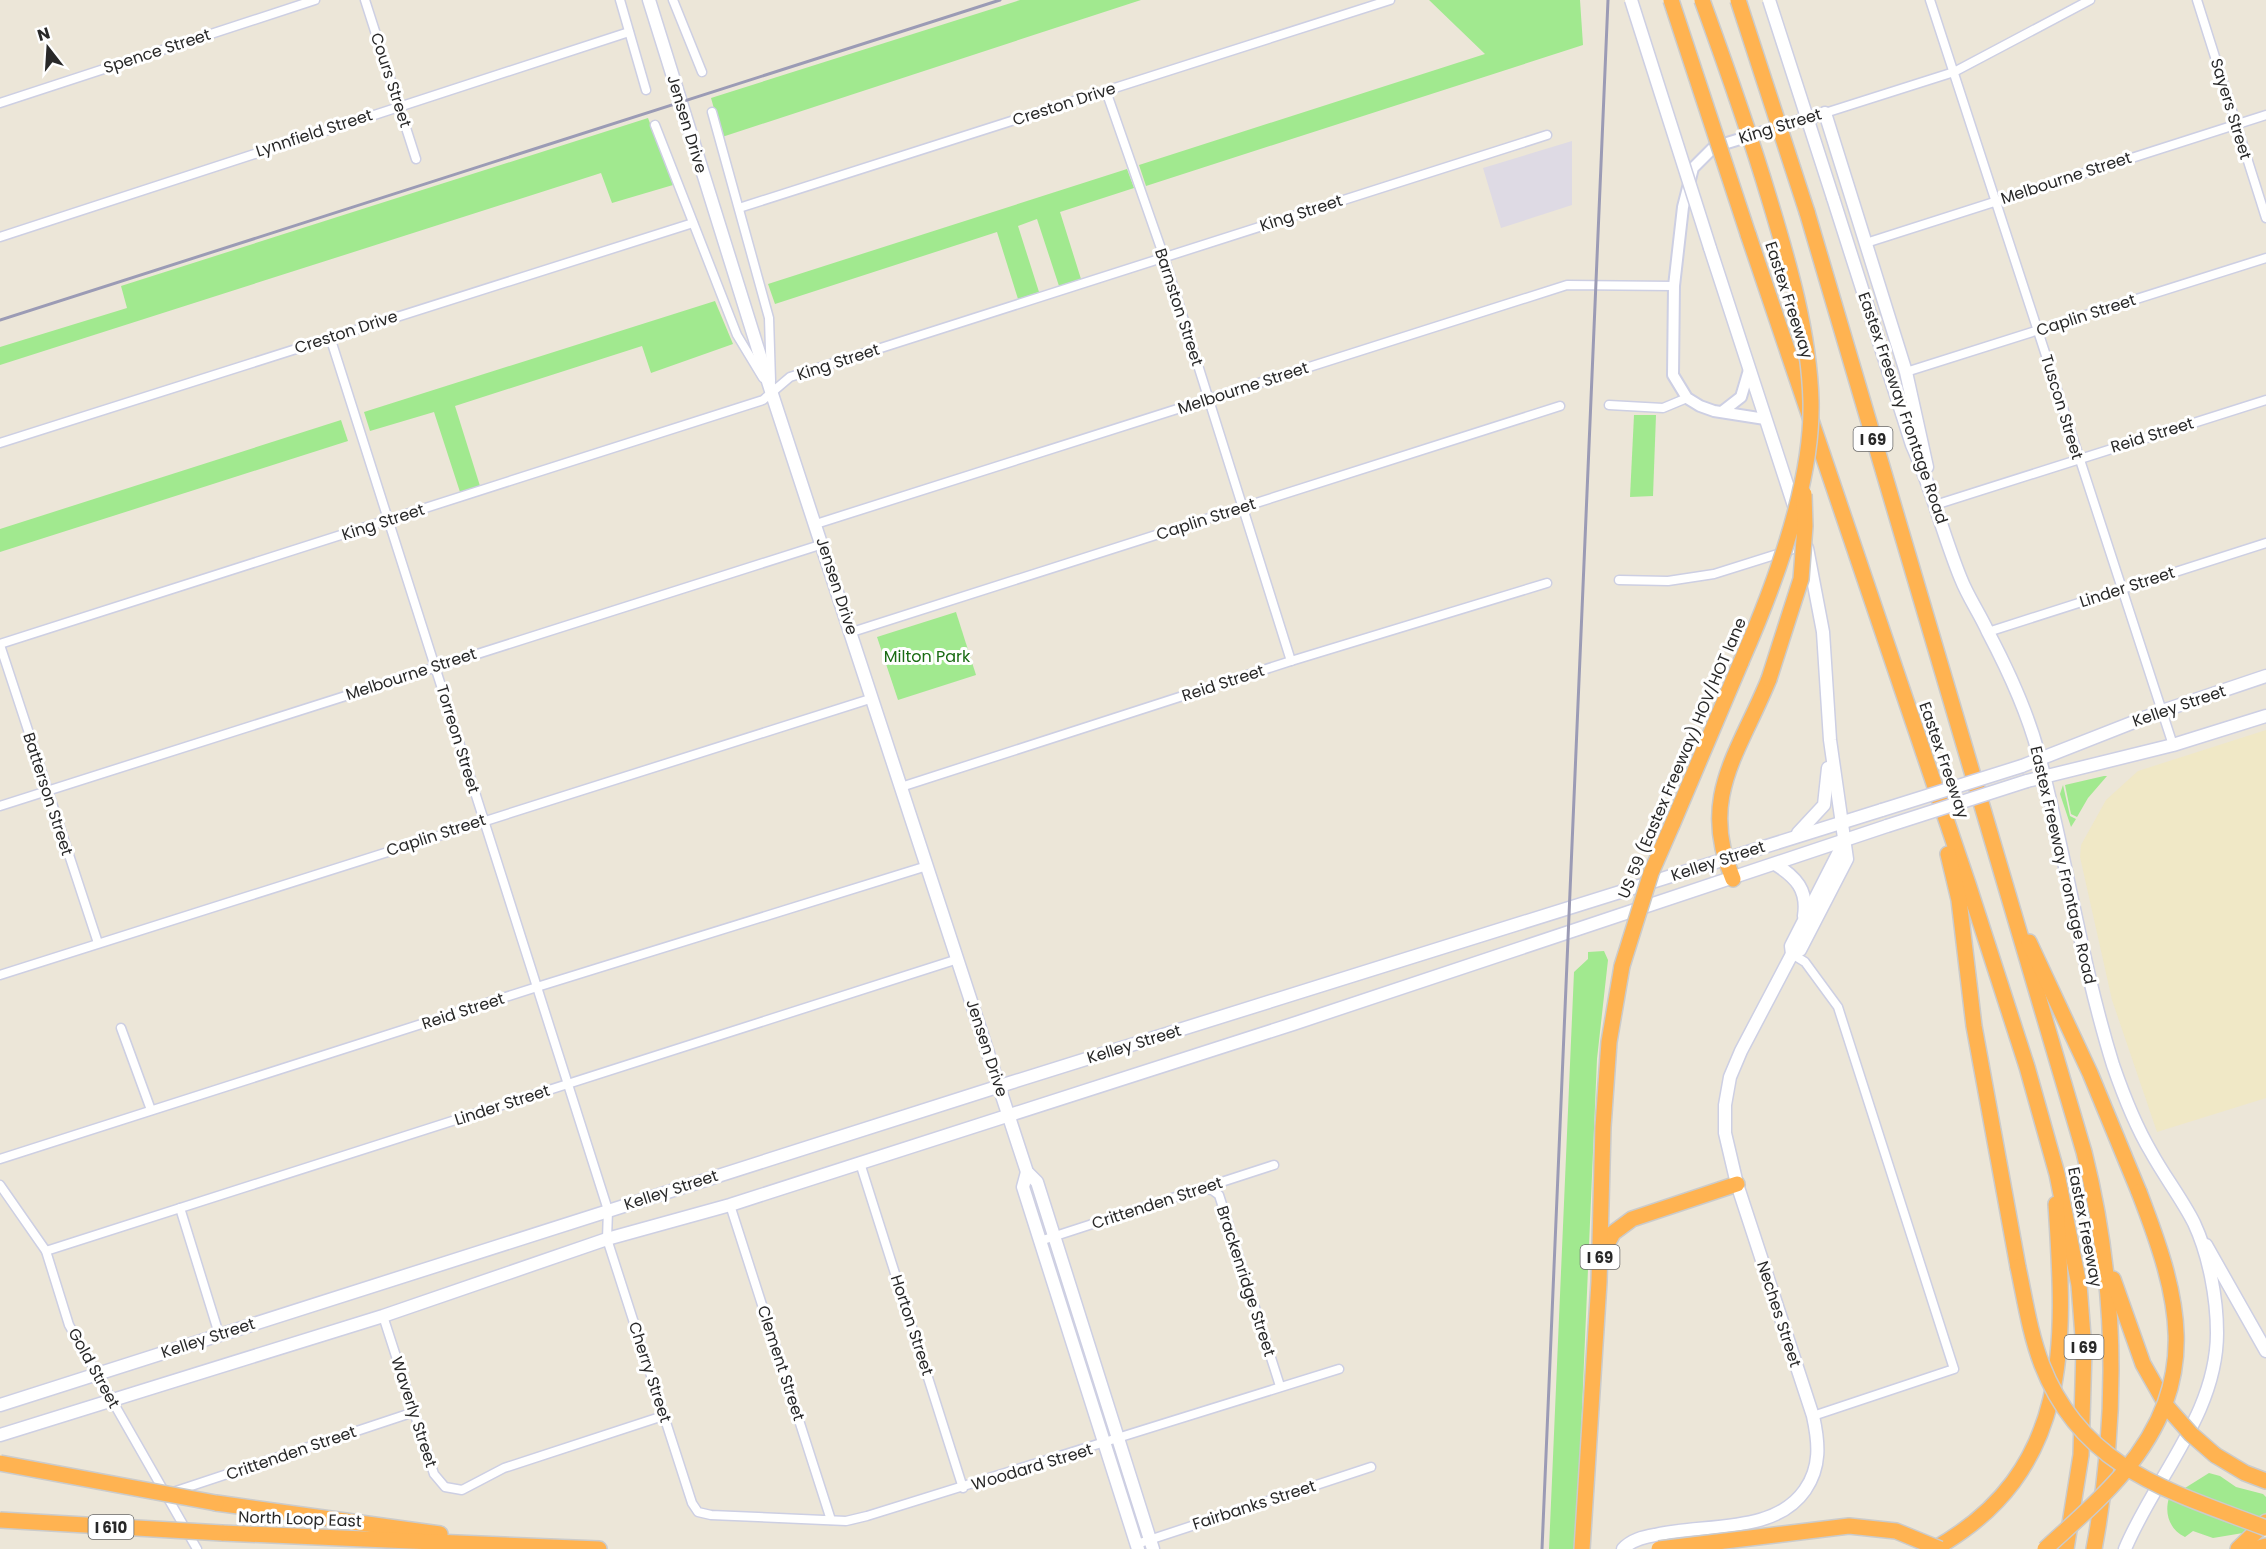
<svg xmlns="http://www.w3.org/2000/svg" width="2266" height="1549" viewBox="0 0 2266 1549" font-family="Poppins,sans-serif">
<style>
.industrial{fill:#dedae4}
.education{fill:#f0e8c6}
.green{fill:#a1e98f}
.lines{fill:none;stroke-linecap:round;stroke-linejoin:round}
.minor-casing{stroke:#cdcfe3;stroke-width:11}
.tertiary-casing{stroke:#cdcfe3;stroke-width:14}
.secondary-casing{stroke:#cdcfe3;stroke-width:15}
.motorway-casing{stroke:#cbcbcb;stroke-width:18}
.minor{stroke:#fff;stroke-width:8}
.tertiary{stroke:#fff;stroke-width:10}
.secondary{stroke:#fff;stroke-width:12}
.motorway{stroke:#ffb351;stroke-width:15}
.rail{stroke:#9b9bb5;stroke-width:3}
.secondary-bridge-casing{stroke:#cdcfe3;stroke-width:15;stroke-linecap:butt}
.motorway-bridge-casing{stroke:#cbcbcb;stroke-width:18;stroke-linecap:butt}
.secondary-bridge{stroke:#fff;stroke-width:12}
.motorway-bridge{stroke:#ffb351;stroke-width:15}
.labels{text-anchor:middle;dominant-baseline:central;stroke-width:6;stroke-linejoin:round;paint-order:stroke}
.shield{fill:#fff;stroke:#686868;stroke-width:1.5}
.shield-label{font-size:15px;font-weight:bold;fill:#282828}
.street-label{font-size:16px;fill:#282828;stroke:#fff}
.park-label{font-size:16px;fill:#196b13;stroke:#fff}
</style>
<rect width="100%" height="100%" fill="#ece6d8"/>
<!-- industrial -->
<polygon class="industrial" points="1572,141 1572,205 1501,228 1483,168"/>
<!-- education -->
<polygon class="education" points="2266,730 2266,1098 2157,1132 2112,1000 2080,857 2081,845 2106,800 2138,771"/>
<!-- green -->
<g class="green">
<polygon points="1020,0 1141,0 722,137 711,98"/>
<polygon points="1429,0 1580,0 1583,45 1146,186 1139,165 1485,54"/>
<polygon points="648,118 673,185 612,203 601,173 0,365 0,347 127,308 121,286"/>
<polygon points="1127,169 1134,188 1060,212 1081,279 1059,286 1037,219 1018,226 1039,292 1018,299 997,232 775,304 768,284"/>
<polygon points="715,301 733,344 651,373 642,346 455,406 480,486 460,492 434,412 370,431 364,412"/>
<polygon points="1634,415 1656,415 1653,496 1630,497"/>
<polygon points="341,420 348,441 0,552 0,529"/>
<polygon points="956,612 976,675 898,700 877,637"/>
<polygon points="2104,776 2107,776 2088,798 2077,817 2071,814 2065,785"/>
<polygon points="2063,785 2070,816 2076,819 2071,827 2060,794"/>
<polygon points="1604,951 1608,960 1597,1059 1576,1549 1549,1549 1574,972 1588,959 1588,952"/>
<path d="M 2209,1473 L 2220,1476 L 2236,1487 L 2263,1494 L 2266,1497 L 2266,1518 L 2249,1532 L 2213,1538 L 2193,1531 L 2185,1537 C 2170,1530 2164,1514 2169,1498 Z"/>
</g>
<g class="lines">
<defs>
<g id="minor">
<polyline points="365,0 416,159"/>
<polyline points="620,0 646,90"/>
<polyline points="673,0 702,72"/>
<polyline points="1930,0 2173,745"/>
<polyline points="2197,0 2266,218"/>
<polyline points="1106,91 1164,257 1291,661"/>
<polyline points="0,103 315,0"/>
<polyline points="712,112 769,318 771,381"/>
<polyline points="1825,113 1954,72 2090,0"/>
<polyline points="655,125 737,335 763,378"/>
<polyline points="739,208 1390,0"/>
<polyline points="0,237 629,32"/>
<polyline points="1866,243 2266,115"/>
<polyline points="330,337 608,1210 607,1239 692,1503 698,1512 711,1515 846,1521 867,1516 1339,1369"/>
<polyline points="1906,372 2266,258"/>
<polyline points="1609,405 1663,408 1687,398"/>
<polyline points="0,443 693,223"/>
<polyline points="1935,505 2266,400"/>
<polyline points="816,524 1567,285 1674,286"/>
<polyline points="1619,580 1668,581 1714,574 1806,545"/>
<polyline points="852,632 1560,406"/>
<polyline points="1988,632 2266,543"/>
<polyline points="0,644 763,400 790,377 1547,135"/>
<polyline points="0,645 98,943"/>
<polyline points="901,787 1291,661 1547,583"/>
<polyline points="0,806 823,544"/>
<polyline points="1792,954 1805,962 1838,1007 1954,1369 1813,1416"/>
<polyline points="0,975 873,698"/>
<polyline points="121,1028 151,1110"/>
<polyline points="0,1159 537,987 927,866"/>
<polyline points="860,1163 963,1488"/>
<polyline points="0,1185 46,1251 69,1325 197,1549"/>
<polyline points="1203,1189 1212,1190 1219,1195 1280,1386"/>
<polyline points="730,1205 831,1520"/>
<polyline points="180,1208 219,1334"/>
<polyline points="1040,1241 1274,1165"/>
<polyline points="46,1251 958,959"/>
<polyline points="383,1316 434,1474 445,1487 462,1490 504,1468 663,1416"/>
<polyline points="173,1492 414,1412"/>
<polyline points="1137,1544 1371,1467"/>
</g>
<g id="tertiary">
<polyline points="1723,411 1741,397 1749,370"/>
<polyline points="1765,419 1714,411 1700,406 1687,398 1673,375 1674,286 1683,207 1693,168 1714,147 1825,113"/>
</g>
<g id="secondary">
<polyline points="649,0 771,391 1027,1172 1037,1182 1153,1549"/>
<polyline points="1825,113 1906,372 1927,467"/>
<path d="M 1833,198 L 1912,445 C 1932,489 1943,535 1961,579 C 1968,597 1980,614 1988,632 C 2008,670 2027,711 2038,752 C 2066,856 2081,962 2113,1065 C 2123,1094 2135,1125 2151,1152 C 2164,1176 2182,1199 2194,1223 C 2209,1255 2217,1298 2217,1333 C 2217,1414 2155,1477 2125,1549"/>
<polyline points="1710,248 1796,512"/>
<polyline points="2022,766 2162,711 2266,676"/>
<polyline points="2027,781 2173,745 2266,716"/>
<polyline points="1798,833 1824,805 1828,768"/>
<path d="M 1775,864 C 1796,877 1808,890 1804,916"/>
<polyline points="1792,954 1791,946 1844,842"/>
<polyline points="1027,1172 1023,1187 1138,1549"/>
<polyline points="2206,1245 2266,1351"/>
<polyline points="0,1405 1000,1086 1882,810"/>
<polyline points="0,1435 383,1316 607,1239 730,1205 1293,1024 1887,826"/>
<path d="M 1623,1549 C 1631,1540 1643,1537 1655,1535 C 1703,1523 1774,1535 1805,1490 C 1821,1467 1819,1443 1813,1416 L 1737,1184 L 1725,1133 L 1725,1105 L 1730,1077 L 1741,1051 L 1792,954 L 1800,950 L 1847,859 L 1830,740 L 1823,632 L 1807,548"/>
</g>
<g id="motorway">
<path d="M 1807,212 L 2084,1152 C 2117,1283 2119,1416 2094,1549"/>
<polyline points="1748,234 1968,884 2027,1067 2057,1174 2079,1285 2084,1349 2081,1455 2066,1549"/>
<polyline points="1672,825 1741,662"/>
<polyline points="1948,854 1959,900 1974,1026 2018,1267"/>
<path d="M 1733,879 C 1698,798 1739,753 1769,679"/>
<polyline points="2029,942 2090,1073 2139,1192"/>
<polyline points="1602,1254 1613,1233 1632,1219 1737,1184"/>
<polyline points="2113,1279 2143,1364 2168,1408"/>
<polyline points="2215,1455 2245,1473 2266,1481"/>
<polyline points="216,1503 440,1534"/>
<polyline points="222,1533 599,1549"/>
<polyline points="1582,1549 1599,1282 1603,1127 1609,1042 1622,966"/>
<path d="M 1934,1549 C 2074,1471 2065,1342 2056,1204"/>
<polyline points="2238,1549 2266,1522"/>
<polyline points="2255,1549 2266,1546"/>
</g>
</defs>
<!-- minor casing -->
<use href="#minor" class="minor-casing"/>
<!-- tertiary casing -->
<use href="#tertiary" class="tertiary-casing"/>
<!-- secondary casing -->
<use href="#secondary" class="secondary-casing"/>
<!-- motorway casing -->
<use href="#motorway" class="motorway-casing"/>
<!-- minor -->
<use href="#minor" class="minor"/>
<!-- tertiary -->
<use href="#tertiary" class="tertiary"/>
<!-- secondary -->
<use href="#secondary" class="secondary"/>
<!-- motorway -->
<use href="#motorway" class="motorway"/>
<!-- rail -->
<g class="rail">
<polyline points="0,320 1000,0"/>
<polyline points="1542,1549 1608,0"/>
</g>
<defs>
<g id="secondary-bridge">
<polyline points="1631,0 1710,248"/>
<polyline points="1769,0 1833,198"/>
<polyline points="1882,810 2022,766"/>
<polyline points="1887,826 2027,781"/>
</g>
<g id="motorway-bridge">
<polyline points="1671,0 1748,234"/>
<path d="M 1702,0 C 1726,66 1749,131 1769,198 C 1789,264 1809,332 1811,401 C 1813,484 1774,587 1741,662"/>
<polyline points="1738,0 1807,212"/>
<polyline points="1769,679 1801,579 1805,526 1804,494"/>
<polyline points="1622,966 1651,873 1672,825"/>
<path d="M 2018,1267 C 2025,1300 2030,1334 2042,1365 C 2082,1469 2172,1492 2266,1528"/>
<polyline points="2168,1408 2191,1434 2215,1455"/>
<polyline points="0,1463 216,1503"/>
<polyline points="0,1520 222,1533"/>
<polyline points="1659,1549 1849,1526 1896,1531 1940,1549"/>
<path d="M 2045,1549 C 2072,1524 2101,1500 2124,1472 C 2203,1377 2179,1296 2139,1192"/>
</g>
</defs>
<!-- secondary-bridge casing -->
<use href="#secondary-bridge" class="secondary-bridge-casing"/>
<!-- motorway-bridge casing -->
<use href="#motorway-bridge" class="motorway-bridge-casing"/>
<!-- secondary-bridge -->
<use href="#secondary-bridge" class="secondary-bridge"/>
<!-- motorway-bridge -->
<use href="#motorway-bridge" class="motorway-bridge"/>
</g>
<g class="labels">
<!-- shield labels -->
<g class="shield">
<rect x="1853.5" y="427" width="39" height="24" rx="4.5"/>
<rect x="1580.5" y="1245" width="39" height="24" rx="4.5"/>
<rect x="2064.5" y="1335" width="39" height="24" rx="4.5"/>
<rect x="88.5" y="1515" width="45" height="24" rx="4.5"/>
</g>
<g class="shield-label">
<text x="1873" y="439">I 69</text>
<text x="1600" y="1257">I 69</text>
<text x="2084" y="1347">I 69</text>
<text x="111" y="1527">I 610</text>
</g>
<!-- street labels -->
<g class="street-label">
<text transform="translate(157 51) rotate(-18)">Spence Street</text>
<text transform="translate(391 80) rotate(72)">Cours Street</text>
<text transform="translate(1064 104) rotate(-18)">Creston Drive</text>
<text transform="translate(2231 109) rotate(73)">Sayers Street</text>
<text transform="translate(687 124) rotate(73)">Jensen Drive</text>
<text transform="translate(1780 126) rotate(-17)">King Street</text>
<text transform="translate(314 133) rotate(-18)">Lynnfield Street</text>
<text transform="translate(2066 178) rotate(-18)">Melbourne Street</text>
<text transform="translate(1301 213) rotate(-18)">King Street</text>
<text transform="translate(1789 300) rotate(72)">Eastex Freeway</text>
<text transform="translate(1179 307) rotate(72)">Barnston Street</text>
<text transform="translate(2086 315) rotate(-18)">Caplin Street</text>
<text transform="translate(346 332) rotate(-18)">Creston Drive</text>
<text transform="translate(838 362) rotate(-18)">King Street</text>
<text transform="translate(1243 388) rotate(-18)">Melbourne Street</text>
<text transform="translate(2062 407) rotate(73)">Tuscon Street</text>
<text transform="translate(1903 408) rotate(71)">Eastex Freeway Frontage Road</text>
<text transform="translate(2152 435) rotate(-17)">Reid Street</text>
<text transform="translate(1206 519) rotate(-18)">Caplin Street</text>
<text transform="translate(383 522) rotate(-18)">King Street</text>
<text transform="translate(837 586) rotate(72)">Jensen Drive</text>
<text transform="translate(2127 587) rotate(-18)">Linder Street</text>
<text transform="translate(411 674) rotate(-18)">Melbourne Street</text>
<text transform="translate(1223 683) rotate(-18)">Reid Street</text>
<text transform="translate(2179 706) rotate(-19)">Kelley Street</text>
<text transform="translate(458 739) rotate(73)">Torreon Street</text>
<text transform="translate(1682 758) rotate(-67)">US 59 (Eastex Freeway) HOV/HOT lane</text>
<text transform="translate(1944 760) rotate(71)">Eastex Freeway</text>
<text transform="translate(48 794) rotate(72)">Batterson Street</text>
<text transform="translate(436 835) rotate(-18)">Caplin Street</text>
<text transform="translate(1718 861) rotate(-18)">Kelley Street</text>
<text transform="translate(2063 865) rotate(77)">Eastex Freeway Frontage Road</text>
<text transform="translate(463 1011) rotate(-18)">Reid Street</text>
<text transform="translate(1134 1044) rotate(-17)">Kelley Street</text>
<text transform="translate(987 1048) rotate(72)">Jensen Drive</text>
<text transform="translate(502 1105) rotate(-18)">Linder Street</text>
<text transform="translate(671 1190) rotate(-18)">Kelley Street</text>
<text transform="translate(1157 1203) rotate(-18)">Crittenden Street</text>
<text transform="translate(2085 1227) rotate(79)">Eastex Freeway</text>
<text transform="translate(1246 1281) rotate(72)">Brackenridge Street</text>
<text transform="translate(1779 1314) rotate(72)">Neches Street</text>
<text transform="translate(912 1325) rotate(72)">Horton Street</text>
<text transform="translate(208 1338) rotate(-18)">Kelley Street</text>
<text transform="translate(781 1363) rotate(72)">Clement Street</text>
<text transform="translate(94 1368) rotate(61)">Gold Street</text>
<text transform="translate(650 1372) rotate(72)">Cherry Street</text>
<text transform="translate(414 1412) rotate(72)">Waverly Street</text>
<text transform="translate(291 1453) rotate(-19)">Crittenden Street</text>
<text transform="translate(1032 1467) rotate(-17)">Woodard Street</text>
<text transform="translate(1254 1505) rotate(-18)">Fairbanks Street</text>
<text transform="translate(300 1519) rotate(2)">North Loop East</text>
</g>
<!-- park labels -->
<g class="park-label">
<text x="927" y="656">Milton Park</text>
</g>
</g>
<!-- north arrow -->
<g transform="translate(48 48) rotate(343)" stroke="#ffffff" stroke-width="4.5" paint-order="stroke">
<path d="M0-4.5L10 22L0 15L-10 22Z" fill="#282828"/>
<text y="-9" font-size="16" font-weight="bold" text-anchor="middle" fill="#282828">N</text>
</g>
</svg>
